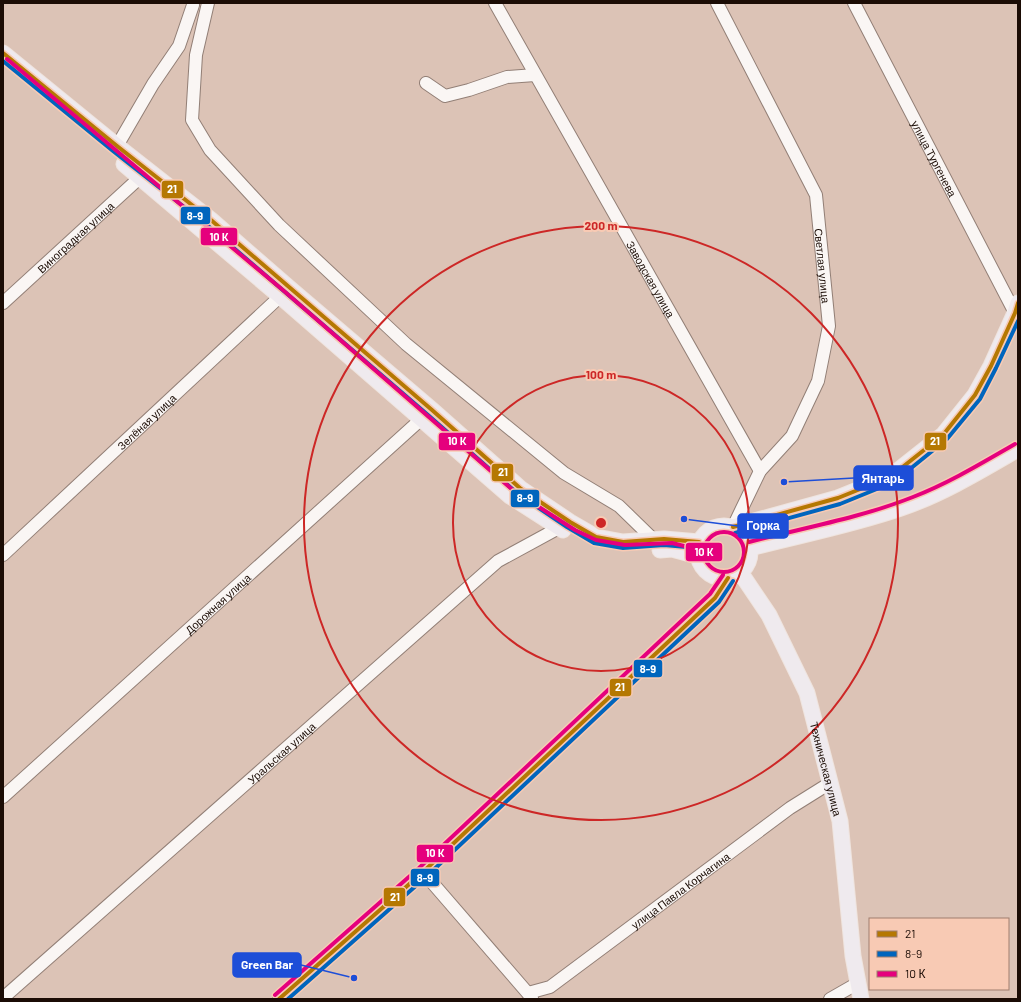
<svg xmlns="http://www.w3.org/2000/svg" width="1021" height="1002" viewBox="0 0 1021 1002" font-family="Barlow,sans-serif">
<style>
.lines{fill:none;stroke-linecap:round;stroke-linejoin:round}
.minor-casing{stroke:#927f76;stroke-width:14}
.major-casing{stroke:#efe4de;stroke-width:17}
.minor{stroke:#faf6f4;stroke-width:12}
.major{stroke:#efeaee;stroke-width:15}
.bus-1-casing{stroke:#f8cab4;stroke-width:7}
.bus-2-casing{stroke:#f8cab4;stroke-width:7}
.bus-3-casing{stroke:#f8cab4;stroke-width:7}
.bus-1{stroke:#b57802;stroke-width:4}
.bus-2{stroke:#0065bd;stroke-width:4}
.bus-3{stroke:#e5007d;stroke-width:4}
.ring{fill:none;stroke:#cd2726;stroke-width:2}
.labels{text-anchor:middle;dominant-baseline:central;stroke-width:4;stroke-linejoin:round;paint-order:stroke}
.street-label{font-size:11px;fill:#1b0c05;stroke:#f8cab4}
.centre{fill:#cd2726;stroke:#f8cab4;stroke-width:2}
.ring-label{font-size:12px;text-anchor:middle;font-weight:bold;fill:#cd2726;stroke:#f8cab4;stroke-width:4;stroke-linejoin:round;paint-order:stroke}
.leader{fill:none;stroke:#1d4ed8;stroke-width:1.5}
.callout-dot{fill:#1d4ed8;stroke:#f8cab4;stroke-width:1.5}
.callout{fill:#1d4ed8;stroke:#1d4ed8;stroke-width:1.5}
.callout-label{font-size:12px;text-anchor:middle;font-weight:bold;fill:#fff}
.line-badge{stroke:#f8cab4;stroke-width:1.5}
.badge-label{font-size:11px;text-anchor:middle;font-weight:bold;fill:#fff}
</style>
<rect width="100%" height="100%" fill="#dcc3b6"/>
<g class="lines">
<defs>
<g id="minor">
<polyline points="208,3 196,55 192,120 210,150 279,225 406,344 564,473 619,506 654,540"/>
<path id="s1" d="M 495,3 L 760,471"/>
<path id="s2" d="M 717,3 L 816,195 L 829,326 L 818,381 L 792,436 L 760,471 L 733,527"/>
<path id="s3" d="M 854,3 L 1015,313"/>
<polyline points="426,83 445,96 469,90 507,77 535,75"/>
<polyline points="117,146 153,84 179,46 193,5"/>
<path id="s4" d="M 3,303 L 147,171"/>
<path id="s5" d="M 3,555 L 287,290"/>
<path id="s6" d="M 3,797 L 428,413"/>
<polyline points="423,872 532,998"/>
<path id="s7" d="M 528,993 L 550,987 L 790,808 L 830,783"/>
<path id="s8" d="M 3,998 L 498,561 L 566,524"/>
<polyline points="279,999 423,872 715,598 728,578"/>
<polyline points="830,999 858,983"/>
</g>
<g id="major">
<polyline points="3,53 117,146 211,220 289,288 432,410 521,489 570,522 596,537 623,542 664,539 699,542"/>
<polyline points="124,164 280,296 510,496 563,530"/>
<circle cx="724" cy="552" r="26"/>
<polyline points="733,527 838,498 890,477 943,435 975,395 991,366 1015,313 1018,303"/>
<path d="M 750,548 C 800,535 852,525 901,508 C 942,494 980,471 1018,449"/>
<polyline points="660,550 672,549 698,556"/>
<path id="s9" d="M 740,572 L 769,615 L 807,693 L 840,821 L 853,956 L 861,999"/>
</g>
</defs>
<!-- minor casing -->
<use href="#minor" class="minor-casing"/>
<!-- major casing -->
<use href="#major" class="major-casing"/>
<!-- minor -->
<use href="#minor" class="minor"/>
<!-- major -->
<use href="#major" class="major"/>
<defs>
<g id="bus-1">
<polyline points="3,53 117,146 211,220 432,410 521,489 570,522 596,537 623,542 664,539 699,542"/>
<polyline points="733,527 838,498 890,477 943,435 975,395 991,366 1015,313 1018,303"/>
<polyline points="279,999 423,872 715,598 728,578"/>
</g>
<g id="bus-2">
<polyline points="3,61 113,151 207,225 428,415 518,494 567,527 594,543 623,548 664,545 698,548"/>
<polyline points="735,533 840,504 894,482 947,439 980,399 996,368 1018,321"/>
<polyline points="288,999 427,876 719,602 733,581"/>
</g>
<g id="bus-3">
<polyline points="7,59 284,291 514,491 575,530 596,540 625,545 672,543 700,550"/>
<circle cx="724" cy="552" r="20"/>
<path d="M 749,542 C 803,528 860,518 913,497 C 949,483 982,463 1015,444"/>
<polyline points="275,995 419,868 710,594 723,575"/>
</g>
</defs>
<!-- bus-1 casing -->
<use href="#bus-1" class="bus-1-casing"/>
<!-- bus-2 casing -->
<use href="#bus-2" class="bus-2-casing"/>
<!-- bus-3 casing -->
<use href="#bus-3" class="bus-3-casing"/>
<!-- bus-1 -->
<use href="#bus-1" class="bus-1"/>
<!-- bus-2 -->
<use href="#bus-2" class="bus-2"/>
<!-- bus-3 -->
<use href="#bus-3" class="bus-3"/>
</g>
<!-- distance rings -->
<g class="ring">
<circle cx="601" cy="523" r="148"/>
<circle cx="601" cy="523" r="297"/>
</g>
<g class="labels">
<!-- street labels -->
<g class="street-label">
<text stroke="none"><textPath href="#s3" startOffset="175">улица Тургенева</textPath></text>
<text stroke="none"><textPath href="#s4" startOffset="98">Виноградная улица</textPath></text>
<text stroke="none"><textPath href="#s2" startOffset="287">Светлая улица</textPath></text>
<text stroke="none"><textPath href="#s1" startOffset="317">Заводская улица</textPath></text>
<text stroke="none"><textPath href="#s5" startOffset="196">Зелёная улица</textPath></text>
<text stroke="none"><textPath href="#s6" startOffset="289">Дорожная улица</textPath></text>
<text stroke="none"><textPath href="#s8" startOffset="371">Уральская улица</textPath></text>
<text stroke="none"><textPath href="#s9" startOffset="217">Техническая улица</textPath></text>
<text stroke="none"><textPath href="#s7" startOffset="185">улица Павла Корчагина</textPath></text>
</g>
</g>
<circle cx="601" cy="523" r="6" class="centre"/>
<g class="ring-label">
<text x="601" y="230">200 m</text>
<text x="601" y="379">100 m</text>
</g>
<!-- callouts -->
<path class="leader" d="M784 482L854 478M684 519L738 526M354 978L301 965"/>
<g class="callout-dot">
<circle cx="784" cy="482" r="4"/>
<circle cx="684" cy="519" r="4"/>
<circle cx="354" cy="978" r="4"/>
</g>
<g class="callout">
<rect x="854" y="466" width="59" height="24" rx="4"/>
<rect x="738" y="514" width="50" height="24" rx="4"/>
<rect x="233" y="953" width="68" height="24" rx="4"/>
</g>
<g class="callout-label">
<text x="883" y="483">Янтарь</text>
<text x="763" y="530">Горка</text>
<text x="267" y="969">Green Bar</text>
</g>
<g class="line-badge">
<rect x="161" y="180" width="23" height="19" rx="4" fill="#b57802"/>
<rect x="180" y="206" width="31" height="19" rx="4" fill="#0065bd"/>
<rect x="200" y="227" width="38" height="19" rx="4" fill="#e5007d"/>
<rect x="924" y="432" width="23" height="19" rx="4" fill="#b57802"/>
<rect x="438" y="432" width="38" height="19" rx="4" fill="#e5007d"/>
<rect x="491" y="463" width="23" height="19" rx="4" fill="#b57802"/>
<rect x="510" y="489" width="30" height="19" rx="4" fill="#0065bd"/>
<rect x="685" y="542" width="38" height="20" rx="4" fill="#e5007d"/>
<rect x="633" y="659" width="30" height="19" rx="4" fill="#0065bd"/>
<rect x="609" y="678" width="23" height="19" rx="4" fill="#b57802"/>
<rect x="416" y="844" width="38" height="19" rx="4" fill="#e5007d"/>
<rect x="410" y="868" width="30" height="19" rx="4" fill="#0065bd"/>
<rect x="383" y="887" width="23" height="20" rx="4" fill="#b57802"/>
</g>
<g class="badge-label">
<text x="172" y="193">21</text>
<text x="195" y="220">8-9</text>
<text x="219" y="241">10 К</text>
<text x="935" y="445">21</text>
<text x="457" y="445">10 К</text>
<text x="503" y="476">21</text>
<text x="525" y="502">8-9</text>
<text x="704" y="556">10 К</text>
<text x="648" y="673">8-9</text>
<text x="620" y="691">21</text>
<text x="435" y="857">10 К</text>
<text x="425" y="882">8-9</text>
<text x="395" y="901">21</text>
</g>
<!-- border -->
<rect width="1021" height="1002" fill="none" stroke="#1b0c05" stroke-width="8"/>
<!-- legend -->
<rect x="869" y="918" width="140" height="72" fill="#f8cab4" stroke="#a07e6e"/>
<rect x="877" y="931" width="20" height="6" fill="#b57802" stroke="#a07e6e"/>
<text x="905" y="938" font-size="12" fill="#1b0c05">21</text>
<rect x="877" y="951" width="20" height="6" fill="#0065bd" stroke="#a07e6e"/>
<text x="905" y="958" font-size="12" fill="#1b0c05">8-9</text>
<rect x="877" y="971" width="20" height="6" fill="#e5007d" stroke="#a07e6e"/>
<text x="905" y="978" font-size="12" fill="#1b0c05">10 К</text>
</svg>
